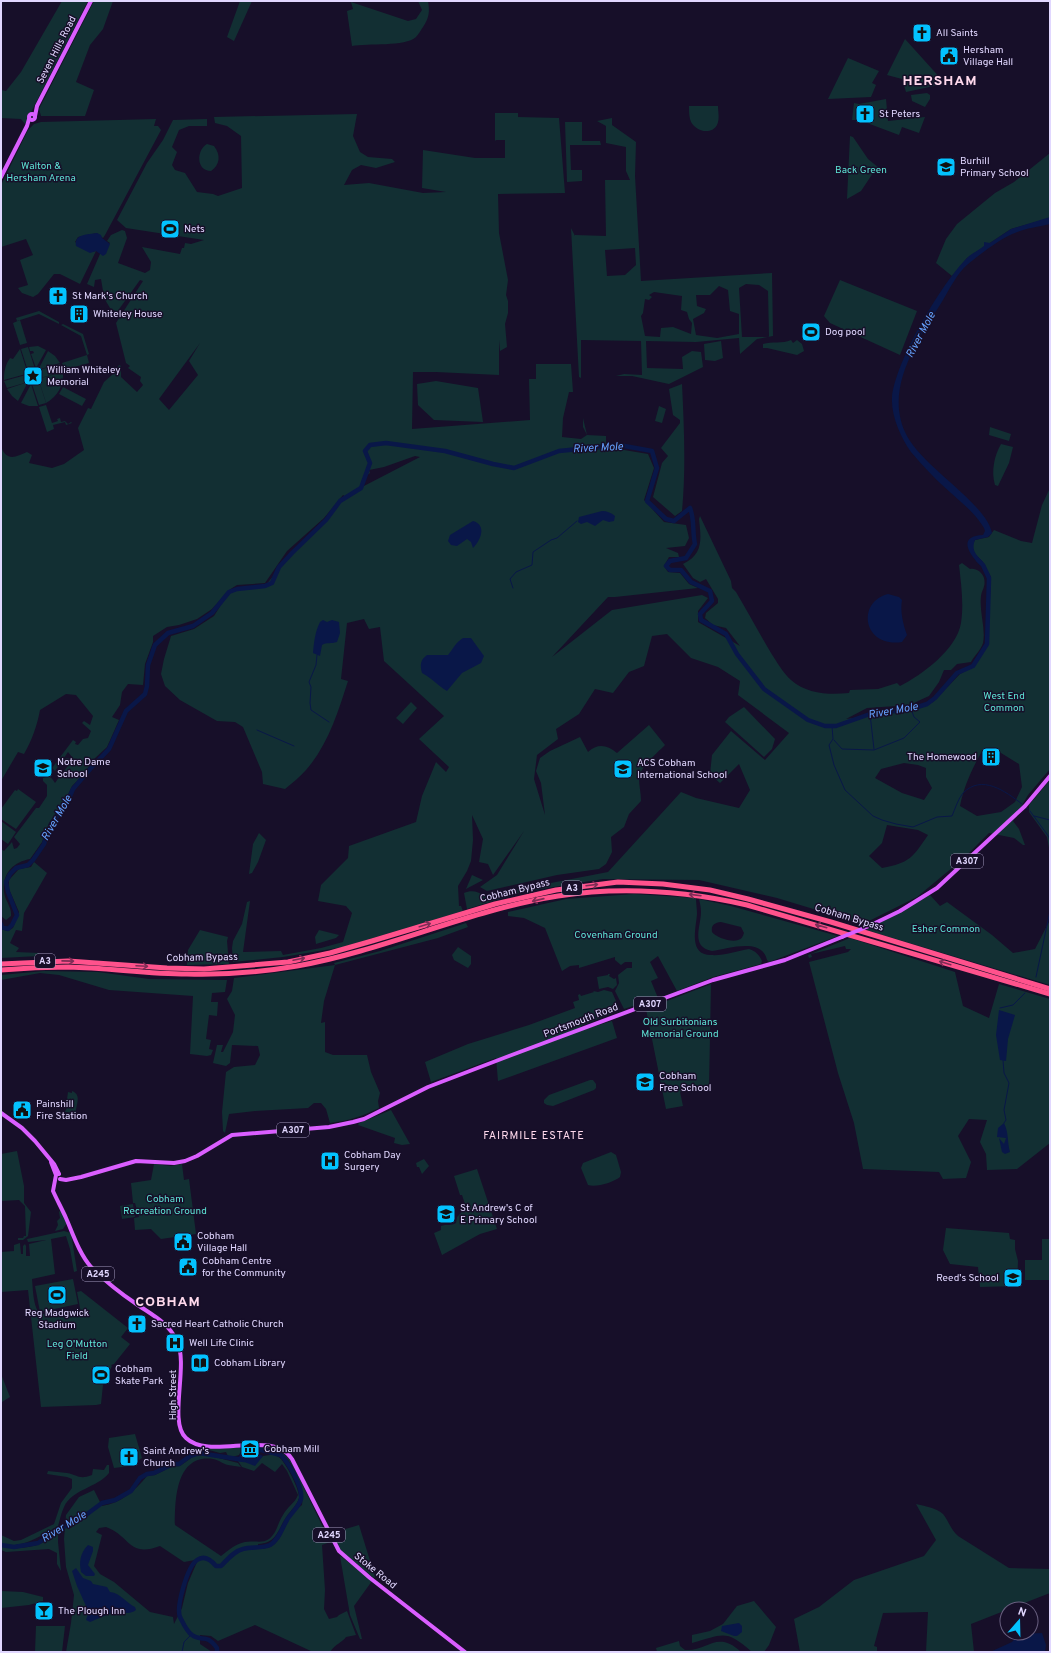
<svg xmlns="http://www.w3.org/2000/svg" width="1051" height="1653" viewBox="0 0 1051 1653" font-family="Overpass,sans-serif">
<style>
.green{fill:#122f33;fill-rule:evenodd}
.water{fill:#091748}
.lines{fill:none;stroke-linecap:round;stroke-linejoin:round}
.stream{stroke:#091748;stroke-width:1}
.river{stroke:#091748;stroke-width:4.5}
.major{stroke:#da5eff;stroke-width:4}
.highway{stroke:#ff528c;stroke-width:5}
.major-bridge{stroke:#da5eff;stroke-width:4}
.oneway{stroke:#7f2d56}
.labels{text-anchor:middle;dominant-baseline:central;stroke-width:3;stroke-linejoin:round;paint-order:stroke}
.shield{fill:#170f29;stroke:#a49bbf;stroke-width:1}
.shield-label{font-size:9px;font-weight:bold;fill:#e1d7ff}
.poi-label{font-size:10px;fill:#e1d7ff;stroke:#170f29;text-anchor:start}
.street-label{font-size:10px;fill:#e1d7ff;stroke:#170f29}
.park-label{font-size:10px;fill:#5ee4d6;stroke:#170f29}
.water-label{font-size:11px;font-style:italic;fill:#65a2ff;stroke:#170f29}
.neighbourhood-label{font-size:11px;letter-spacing:1px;fill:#ffd9ec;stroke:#170f29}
.district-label{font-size:14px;font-weight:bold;letter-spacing:1px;fill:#ffd9ec;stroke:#170f29}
</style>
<rect width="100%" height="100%" fill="#170f29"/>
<!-- green -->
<g class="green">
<polygon points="62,1 88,1 25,124 21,119 1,118 1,90 6,91 21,72"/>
<polygon points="94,1 113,1 103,29 90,45 76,82 94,90 85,116 41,116 39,109"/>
<polygon points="240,1 252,1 234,41 227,37"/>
<path d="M 418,1 L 428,1 C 430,12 429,18 423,27 C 421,30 418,35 416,37 C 405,47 368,43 352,46 L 347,11 L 353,9 L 351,2 L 408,21 L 416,19 L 422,10 Z"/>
<polygon points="905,39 942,80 943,82 939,85 906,92 902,79 887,75"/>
<polygon points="848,58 879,71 872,83 876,85 871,97 828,99"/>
<polygon points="927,93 930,95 930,99 925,107 912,101 911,95"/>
<polygon points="886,99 888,121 925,117 919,133 902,127 899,135 859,120 852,120 854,103 859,104"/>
<path d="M 689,106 L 718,106 C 718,112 720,119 717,125 C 711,136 693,131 690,119 C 689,115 689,110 689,106 Z"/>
<path d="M 495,113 L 518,113 L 518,117 L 559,118 L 565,193 L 498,194 L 499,233 L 508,280 L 506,295 L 508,301 L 508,313 L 505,324 L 507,347 L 500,351 L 499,340 L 499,375 L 436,372 L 413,372 L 412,429 L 530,420 L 529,379 L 536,379 L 536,364 L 571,364 L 573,392 L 569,392 L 563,418 L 562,437 L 581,439 L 587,435 L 583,427 L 583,418 L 587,435 L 606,436 L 606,450 L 618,449 L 648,454 L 654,468 L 644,500 L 664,522 L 686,525 L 689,538 L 685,546 L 666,548 L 678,553 L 679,557 L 669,557 L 664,566 L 668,572 L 680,573 L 689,584 L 698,588 L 615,597 L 608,597 L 552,657 L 612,610 L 702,595 L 708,598 L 698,611 L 698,622 L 740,646 L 726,628 L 713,625 L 705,618 L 706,613 L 718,603 L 718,599 L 706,579 L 700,582 L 693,578 L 683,564 C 704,554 701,538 699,519 L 700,516 L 731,581 L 732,588 L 736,592 C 748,612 759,633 771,653 C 777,662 783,673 791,680 C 807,694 829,695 849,693 L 850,690 L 878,689 L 897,683 L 900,686 C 922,675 957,649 961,623 C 964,604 961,583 959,565 L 962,563 L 970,569 C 976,568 982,572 984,578 C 986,587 982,589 981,596 C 979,612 986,628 983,643 C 981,650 974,656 971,662 L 957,664 L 951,670 L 944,670 L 939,682 L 929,696 L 918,701 L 911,705 L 867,708 L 846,719 L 916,710 L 933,702 L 960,674 L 973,667 L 988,643 L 991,577 L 983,562 L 973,552 L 972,546 L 975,540 L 989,537 L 994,530 L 1021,541 L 1032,543 L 1042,505 L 1050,488 L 1050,769 L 1028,795 L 1013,821 L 1019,829 L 1025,845 L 1023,845 L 1014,838 L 989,833 L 964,858 L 917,897 L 863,924 L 777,898 L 699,880 L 603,879 L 523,892 L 467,909 L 464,893 C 471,890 478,891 484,896 L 608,872 L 681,792 L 696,798 L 739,808 L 750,790 L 739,764 L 720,783 L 710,774 L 712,755 L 731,731 L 765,760 L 789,733 L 738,695 L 740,681 L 718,667 L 691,658 L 667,634 L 652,636 L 644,666 L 629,672 L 613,693 L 595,689 L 579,714 L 556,729 L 558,739 L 537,755 L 534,779 L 545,815 L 541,783 L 536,771 L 540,758 L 550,751 L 580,737 L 588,752 C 598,743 607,745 617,753 L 649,725 L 665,745 C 658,752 639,769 639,778 C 639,786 641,793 641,801 L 629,814 L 624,827 L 611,837 L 612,852 L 606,864 L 599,869 L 557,875 L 487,891 L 480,887 L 497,875 L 524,831 L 493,875 L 488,864 L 479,862 L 483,839 L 472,815 L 473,840 L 471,861 L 467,871 L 458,886 L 459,906 L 461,906 L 463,911 L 343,947 L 283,957 L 233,962 L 232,948 L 233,941 L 242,924 L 247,902 L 250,901 L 243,952 L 281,951 L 283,955 L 321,948 L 343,942 L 352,913 L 346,906 L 318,901 L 321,885 L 348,858 L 349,846 L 416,822 L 422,796 L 436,762 L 446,772 L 449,767 L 419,739 L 444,716 L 384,661 L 380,627 L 369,629 L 364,619 L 347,623 L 341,679 L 348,681 C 338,712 328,745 306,770 C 300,777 292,783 285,789 L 263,784 L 262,772 L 243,727 L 235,722 L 217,721 L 180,700 L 165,686 L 161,674 L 164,659 L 171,636 L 194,629 L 214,616 L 229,592 L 237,589 L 265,586 L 292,553 L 326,520 L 340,501 L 346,497 L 343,495 L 324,518 L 287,551 L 265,583 L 237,585 L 229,590 L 212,609 L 197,619 L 179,625 L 167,627 L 153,636 L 153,642 L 145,664 L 143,685 L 128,684 L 122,692 L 120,705 L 112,717 L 119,720 L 107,747 L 93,760 L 83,775 L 72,786 L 66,799 L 49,823 L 42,842 L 30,859 C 13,862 2,874 4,892 C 5,901 12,907 11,916 L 6,920 L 1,916 L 1,849 L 4,851 L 12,842 L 14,849 L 17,848 L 20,844 L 14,837 L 36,808 L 39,808 L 47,796 L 47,785 L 43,781 L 43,778 C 50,775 52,778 55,783 L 60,776 L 60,773 L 64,771 L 68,766 L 64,761 L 66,758 L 71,759 L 72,757 L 68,752 L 55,771 L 52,768 L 73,740 L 76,742 L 75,744 L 78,745 L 83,739 L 88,738 L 91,731 L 82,723 L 84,721 L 90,725 L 93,716 L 76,695 L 66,694 L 40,710 C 37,726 32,740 24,754 L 18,752 L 1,781 L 1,446 C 6,462 16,457 27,452 L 32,455 L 29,463 L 52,468 L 64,464 L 84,450 L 78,428 L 88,408 L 91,409 L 104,382 L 113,374 L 119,365 L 121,366 L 121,377 L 137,392 L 143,385 L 140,381 L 141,377 L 128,368 L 130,366 L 126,363 L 116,323 L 143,281 L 140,280 L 117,312 L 110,308 L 101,293 L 103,291 L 101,279 L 95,280 L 94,287 L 87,284 L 100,254 L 110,243 L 107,241 L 111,235 L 122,230 L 125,231 L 127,238 L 118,263 L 145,273 L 150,270 L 151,262 L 142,247 L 180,254 L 182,248 L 184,248 L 185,243 L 191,244 L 204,240 L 126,228 L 117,220 L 147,163 L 163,140 L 173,120 L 207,119 L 207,126 L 189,126 L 179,130 L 172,147 L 177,152 L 172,165 L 175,170 L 185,173 L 197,192 L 213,194 L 218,196 L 242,188 L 241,136 L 227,126 L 215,123 L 214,117 L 357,114 L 353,136 L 360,152 L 368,157 L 392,159 L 395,162 L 376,168 L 361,165 L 352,170 L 344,185 L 369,183 L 423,193 L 446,192 L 422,188 L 423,150 L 475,158 L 505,158 L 505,140 L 496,140 L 495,141 ZM 200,343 L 189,361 L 198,375 L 169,410 L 159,399 ZM 415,456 L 420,457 L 362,487 L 361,483 L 363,478 L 370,473 L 369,470 L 384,467 ZM 993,748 L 1019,764 L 1022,787 L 1015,802 L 1001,812 L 977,816 L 960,806 C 964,786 972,769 982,751 ZM 904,763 L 918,765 L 926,768 L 926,777 L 932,788 L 924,800 L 902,793 L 875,778 L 881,769 ZM 887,825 L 918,830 L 928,835 C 913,857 910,863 882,868 L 869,856 L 882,843 Z"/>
<path d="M 612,118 L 612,125 L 636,142 L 635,176 L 641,281 L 772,273 L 773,336 L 757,339 L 740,354 L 739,338 L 696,342 L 646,341 L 647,368 L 683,369 L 682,357 L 692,351 L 701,352 L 703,367 L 669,384 L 632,376 L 616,376 L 624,374 L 642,375 L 641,341 L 581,340 L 581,378 L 579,377 L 571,228 L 575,236 L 575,235 L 606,236 L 605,180 L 630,180 L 626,171 L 626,147 L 606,143 L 606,126 L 597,121 ZM 635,248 L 636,265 L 625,275 L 607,276 L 605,250 ZM 746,284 L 759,285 L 768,291 L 769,337 L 742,337 L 739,288 ZM 719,286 L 728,290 L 730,311 L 739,314 L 739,334 L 717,338 L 696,335 L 693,319 L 704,313 L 706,309 L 697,306 L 696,295 L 710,295 ZM 654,292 L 682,296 L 681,310 L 687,312 L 689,319 L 692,323 L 691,334 L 673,327 L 661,328 L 660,337 L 645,336 L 641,316 L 643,313 L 645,299 L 649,300 L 652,297 L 649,295 Z"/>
<polygon points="156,119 154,126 158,126 161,130 105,235 103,238 97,233 78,237 75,242 92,252 96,251 80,284 60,274 54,274 38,294 33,297 22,293 18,288 28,285 20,260 33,255 26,239 1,247 1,185 28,130 34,124 41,122"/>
<polygon points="565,122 582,122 582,141 600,141 601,145 570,145 571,170 582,170 582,181 567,182"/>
<polygon points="850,136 853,137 868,159 879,168 873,173 861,191 847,199"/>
<path d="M 207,144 L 214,146 C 221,155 220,165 211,171 C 196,171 196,150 207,144 Z"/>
<polygon points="1050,153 1050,218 1011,229 967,258 952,276 936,263 946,239 957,224 995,193 1014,182"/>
<polygon points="840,280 917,311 900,355 830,323 824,316"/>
<polygon points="39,311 59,322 59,324 39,314 17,321 16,318"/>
<polygon points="20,320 27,343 20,345 13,323"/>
<polygon points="63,324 83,334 89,354 87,355 81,336 61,325"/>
<path d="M 791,340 L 793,343 L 797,340 L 802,344 L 804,351 L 797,355 L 767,348 L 763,348 L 763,344 C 772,341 782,344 791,340 Z"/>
<polygon points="721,341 723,358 715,361 705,360 704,344"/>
<polygon points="38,346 46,350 36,368 31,354 34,353 33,351 30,351 29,347"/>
<polygon points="28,347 35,369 28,371 21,349"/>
<path d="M 20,349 L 27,371 L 26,374 L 4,380 C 4,372 5,365 10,358 L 13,359 Z"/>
<polygon points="48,351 55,356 60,363 38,370"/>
<polygon points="87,355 89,363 64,370 62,363"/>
<polygon points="60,364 63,371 41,378 39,370"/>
<path d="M 63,372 C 64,385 58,396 46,403 L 39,381 L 41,378 Z"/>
<polygon points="26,375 28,382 7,388 4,381"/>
<polygon points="39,381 46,403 39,405 32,384"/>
<polygon points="436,381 478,388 483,422 434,420 418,405 417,384"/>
<polygon points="28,382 18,401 12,396 7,389"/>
<polygon points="31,384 38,406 29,406 21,403"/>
<path d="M 682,384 C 684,426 686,469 682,511 L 675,516 L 653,497 L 662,463 L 668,456 L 661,448 L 680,423 L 680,420 L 673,415 L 669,389 Z"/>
<polygon points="63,387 86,399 82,406 59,394"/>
<polygon points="46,405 52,423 58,421 57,419 60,418 61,422 65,421 68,424 71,422 72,423 66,425 65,422 53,425 54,429 47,432 39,407"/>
<polygon points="659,406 666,409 662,423 655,421"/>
<polygon points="990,427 1011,434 1009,441 989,435"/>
<path d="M 1001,444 L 1013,447 L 1009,463 L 998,486 L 995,485 C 991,472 994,456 1001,444 Z"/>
<polygon points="411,702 417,708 403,724 396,718"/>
<polygon points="744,707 775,739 772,749 764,757 725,722 729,717"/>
<polygon points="1050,780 1050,853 1047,837 1029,812 1029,805"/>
<polygon points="18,789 36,802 16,829 1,819 1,809 15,790 17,791"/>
<polygon points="1,821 16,832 8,844 1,839"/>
<polygon points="259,833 266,840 258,862 252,873 249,874 253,844"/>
<polygon points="34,862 47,873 24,913 22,931 16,930 10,943 19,948 16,952 39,953 39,956 1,958 1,929 8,931 13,928 19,912 9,889 9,880 19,869 31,867"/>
<polygon points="472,875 483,880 466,889"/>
<path d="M 634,894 L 696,898 C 696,903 697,909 697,914 C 696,928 688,955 711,955 C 723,956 737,951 749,949 C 755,951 759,954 762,961 L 761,964 L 713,977 L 677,991 L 658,956 L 650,962 L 658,978 L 651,981 L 658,998 L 624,1009 L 615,991 L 619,983 L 618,975 L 627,968 L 632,968 L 632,962 L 625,962 L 621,965 L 615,960 L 615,957 L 579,968 L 579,965 L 570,966 L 562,971 L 545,928 L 524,918 L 508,916 L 508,912 L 566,899 Z"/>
<polygon points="930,895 940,906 947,902 992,935 1013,953 1035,949 1050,920 1050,985 866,930"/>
<path d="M 699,899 L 731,906 L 838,936 L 769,962 L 767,960 C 762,937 728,949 712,951 C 690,947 701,926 701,912 C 701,908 700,903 699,899 ZM 721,922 L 741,927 L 744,933 C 743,936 742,939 738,940 C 732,943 715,937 712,932 C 711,925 714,923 721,922 Z"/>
<path d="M 466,923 L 468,927 L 438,938 L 335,965 L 324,1001 L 321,1023 L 325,1022 L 325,1052 L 333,1055 L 367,1055 L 371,1072 L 380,1093 L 378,1101 L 379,1108 C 363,1116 348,1121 330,1123 L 326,1109 L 321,1103 L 314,1103 L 308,1108 L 255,1111 L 229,1114 L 225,1133 L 223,1131 L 222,1112 L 226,1072 L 234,1067 L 255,1065 L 260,1055 L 258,1046 L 232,1045 L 230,1063 L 226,1066 L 213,1063 L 217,1045 L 223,1045 L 221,1052 L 223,1052 L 233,1032 L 235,1015 L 227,999 L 232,991 L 234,978 L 335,965 L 334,963 L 380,951 Z"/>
<polygon points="200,930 228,937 227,941 229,964 187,965 188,950"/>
<polygon points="319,930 339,935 336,938 316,944 315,937"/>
<polygon points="850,938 955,972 963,1006 989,1018 999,984 1050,999 1050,1143 1017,1169 987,1170 986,1154 980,1142 987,1120 969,1119 958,1136 971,1162 966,1178 943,1179 939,1172 863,1169 854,1123 838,1073 809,962 848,952 851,949 846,949 845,946 811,954 812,957 809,958 808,955"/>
<polygon points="458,947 471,956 471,964 468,968 454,960 452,955"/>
<polygon points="44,971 98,972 149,979 227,980 225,992 212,993 211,1002 218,1002 217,1016 209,1015 206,1039 211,1040 209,1049 213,1050 211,1055 207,1056 190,1054 193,996 109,990 59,975 40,973 1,980 1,975"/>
<polygon points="608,974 610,974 609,976 614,979 616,978 617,985 613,989 608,987 599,989 597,977 608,975"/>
<polygon points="711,984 709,1088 682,1091 680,1092 683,1106 666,1109 646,1009"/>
<polygon points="604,990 612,992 620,1010 581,1026 582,1030 612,1021 617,1038 498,1081 496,1058 431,1082 425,1062 468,1044 529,1025 575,1008 573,1002 579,1000 578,995 580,994 581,996 594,992 593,991 598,992"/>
<polygon points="590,1080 593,1080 596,1084 596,1088 594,1090 553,1106 547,1105 544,1103 544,1100 549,1095"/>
<path d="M 72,1091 C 82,1095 76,1104 76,1112 L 77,1114 L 75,1116 L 73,1113 L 65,1112 L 67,1107 L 66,1107 L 68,1092 L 72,1093 Z"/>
<polygon points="391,1110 410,1144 402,1145 394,1143 395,1138 358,1125 359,1123"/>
<polygon points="17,1151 24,1186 24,1203 31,1212 28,1236 23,1240 18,1240 18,1238 23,1238 24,1236 26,1236 25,1206 19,1200 1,1201 1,1154"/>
<path d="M 611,1152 L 616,1155 L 621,1172 L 620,1177 C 614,1182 596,1188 588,1185 L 581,1168 L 583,1163 Z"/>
<polygon points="424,1159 429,1166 422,1174 419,1167 417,1167 416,1163"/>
<polygon points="154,1164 171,1166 182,1164 184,1180 189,1179 196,1234 161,1239 151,1229 135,1230 134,1218 139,1217 135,1203 133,1203 131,1183 151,1180"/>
<path d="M 477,1169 L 497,1229 L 480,1234 L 442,1255 L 434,1233 L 441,1230 L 441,1226 C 446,1224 451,1226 456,1223 L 457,1217 L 461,1213 L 462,1208 L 466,1207 L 462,1195 L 460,1195 L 454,1176 Z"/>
<polygon points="133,1204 135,1217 122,1219 120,1206"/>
<polygon points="61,1210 67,1223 63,1229 55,1231 58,1225 57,1221 60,1218 59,1212"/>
<polygon points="946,1228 1009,1233 1010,1239 1015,1240 1015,1249 1018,1261 1017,1286 980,1287 978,1267 950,1264 943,1250"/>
<path d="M 64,1231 L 71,1233 L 77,1271 L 74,1272 L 70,1249 L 66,1236 L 51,1239 L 55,1274 L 32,1279 C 33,1288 33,1312 42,1314 C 48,1314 56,1312 62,1311 L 62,1313 L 81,1313 L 77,1292 L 81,1291 L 128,1328 L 121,1337 L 130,1344 L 114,1364 L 111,1365 L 112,1366 L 103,1385 L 101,1404 L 96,1405 L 41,1407 L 28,1290 L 1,1292 L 1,1252 L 14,1251 L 14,1245 L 20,1243 L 21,1254 L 23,1254 L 23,1246 L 25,1244 L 26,1246 L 26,1256 L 30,1256 L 29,1244 L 46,1240 L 28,1242 L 27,1239 Z"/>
<polygon points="1042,1239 1050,1239 1050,1280 1025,1280 1025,1260 1042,1260"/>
<polygon points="73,1279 78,1304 40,1312 35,1286"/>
<polygon points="1,1374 10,1397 2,1402 1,1400"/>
<polygon points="135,1434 142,1458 130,1466 114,1468 108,1447 109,1438"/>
<path d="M 260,1447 C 275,1449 285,1451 293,1465 L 330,1542 L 322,1545 L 325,1590 L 324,1609 L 329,1619 L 337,1617 L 339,1615 L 347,1611 L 356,1635 L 346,1637 C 343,1642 335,1644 330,1652 L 313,1652 L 255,1625 L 218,1641 L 211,1636 L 200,1635 L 200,1644 L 212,1652 L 66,1652 L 71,1623 L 74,1595 L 66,1567 L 64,1539 L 66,1515 L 79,1497 L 94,1490 L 102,1506 C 121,1503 135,1491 147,1476 L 155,1475 L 171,1467 L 180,1466 L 194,1456 L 201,1455 L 207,1455 L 238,1463 L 241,1467 C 237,1466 232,1466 228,1465 C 223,1464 219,1460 213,1459 C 176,1454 175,1499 175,1525 L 221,1556 C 229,1550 235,1544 245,1542 C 253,1540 262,1544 269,1539 C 277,1533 278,1522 283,1515 C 287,1507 295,1503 298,1495 L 287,1471 L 282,1464 L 275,1472 L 262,1463 L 254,1471 L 242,1467 L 238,1461 L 260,1459 L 263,1456 L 270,1455 L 271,1453 C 274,1455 278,1456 281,1459 C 287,1466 300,1490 299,1498 C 297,1505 291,1510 287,1516 C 278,1528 278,1543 258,1544 L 258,1548 C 281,1552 282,1527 293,1513 C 296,1510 299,1507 302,1505 C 304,1490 295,1463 282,1454 C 276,1450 266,1449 258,1448 ZM 106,1527 C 131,1536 128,1558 160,1546 L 184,1562 L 195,1560 L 197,1562 L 188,1583 L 182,1608 L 174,1624 L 173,1617 L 150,1612 L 114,1582 L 100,1574 L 94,1566 L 102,1535 L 96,1532 L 99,1528 Z"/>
<polygon points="209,1448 246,1448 246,1449 241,1451 239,1455 229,1458 226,1452 220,1453 209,1450"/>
<path d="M 107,1465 L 109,1465 L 109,1473 C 97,1488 72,1489 64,1507 C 61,1513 60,1520 58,1526 C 42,1535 21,1550 1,1544 L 1,1535 L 14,1541 L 21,1540 L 54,1524 L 61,1503 L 72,1488 L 72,1479 L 67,1477 L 47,1474 L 48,1471 C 54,1472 61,1472 67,1473 C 78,1475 79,1480 92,1475 L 93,1469 L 104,1470 Z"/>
<path d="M 916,1504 C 924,1506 937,1508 943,1514 C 949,1521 950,1529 958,1536 L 1009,1568 L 1050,1569 L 1050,1593 L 971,1624 L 974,1652 L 926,1652 L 928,1612 L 883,1613 L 874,1646 L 877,1647 L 877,1652 L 800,1652 L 794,1619 L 819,1607 L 854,1580 L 924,1556 L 936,1540 Z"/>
<polygon points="359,1525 375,1577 374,1578 340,1550 333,1536 342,1530"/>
<path d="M 58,1530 L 58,1542 L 61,1571 L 57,1564 L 57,1553 L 49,1549 L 6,1552 L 1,1550 L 1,1546 C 12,1550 29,1548 40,1544 C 47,1541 53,1535 58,1530 Z"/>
<polygon points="340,1556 342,1557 372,1581 354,1606 362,1639 360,1639 350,1615"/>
<polygon points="1,1591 23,1592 43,1597 43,1601 29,1605 1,1608"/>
<path d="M 754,1601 L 776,1627 L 769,1645 L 764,1652 L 752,1652 C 726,1629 724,1634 692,1643 L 692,1635 L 710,1631 L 723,1624 L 737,1606 Z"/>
<polygon points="36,1626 65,1626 62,1652 35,1652"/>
<path d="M 679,1641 L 680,1646 L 685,1650 C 707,1652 717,1629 741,1652 L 657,1652 L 656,1648 Z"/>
</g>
<!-- water -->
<g class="water">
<path d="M 1050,217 L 1050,224 C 1038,227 1026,228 1015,233 C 1004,236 976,257 967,265 C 957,274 950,288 943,300 C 919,339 882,389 907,436 C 924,468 986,503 992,533 L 988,537 L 975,540 C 971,550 976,555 983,562 L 980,565 C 969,554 957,536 983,535 L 985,531 L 984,528 C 974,512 965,506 951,493 C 937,481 923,466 911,452 C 901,438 891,416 892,398 C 895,362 941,284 967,258 C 972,253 978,251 984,246 L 984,242 L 990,243 L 1011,229 Z"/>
<path d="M 97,233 L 101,235 L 102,238 L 110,244 L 106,254 L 103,256 L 96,251 L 90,253 L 76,246 C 74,233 88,235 97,233 Z"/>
<path d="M 602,511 C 607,511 612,513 615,516 L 614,521 L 609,522 L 603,520 L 595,526 L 587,522 L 581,524 L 578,522 L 579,517 Z"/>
<path d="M 473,521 C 487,525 481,540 473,548 L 471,542 L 467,539 L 457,546 L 451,545 L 448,541 L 450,535 Z"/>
<path d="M 888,594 L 899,597 L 902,600 C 900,611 903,624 907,635 L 902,642 C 863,648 856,602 888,594 Z"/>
<path d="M 323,620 L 327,622 L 332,620 L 339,622 L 340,633 L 337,642 C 331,644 327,642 322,645 L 320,656 L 313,653 C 314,642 315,632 320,622 Z"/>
<path d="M 463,638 L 471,638 L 484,656 L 481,663 L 462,673 L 447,691 C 437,685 433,679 422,673 C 420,665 420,660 427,655 L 448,655 C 453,649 456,642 463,638 Z"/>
<polygon points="999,1010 1015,1015 1008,1039 1006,1061 1000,1060 996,1035"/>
<path d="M 1004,1123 C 1009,1133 1007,1141 1010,1152 L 1005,1154 L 1002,1152 L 999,1138 L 1004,1144 L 1006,1138 L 997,1137 L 998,1128 Z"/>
<polygon points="257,1453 263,1456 255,1466 239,1460 241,1455 246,1457 248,1455"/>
<path d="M 88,1545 L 93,1547 L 93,1551 L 88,1565 L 95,1574 L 94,1576 L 86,1576 L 81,1572 C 79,1562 80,1553 88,1545 Z"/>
<path d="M 76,1568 L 83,1578 L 91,1581 L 93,1584 L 107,1587 L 110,1592 C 121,1593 126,1603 135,1607 L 136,1610 C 129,1615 125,1612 117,1612 C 111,1612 96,1620 90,1622 L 86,1620 L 88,1614 L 84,1608 L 86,1606 L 77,1586 L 72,1571 Z"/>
<polygon points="739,1623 742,1626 742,1632 737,1636 734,1636 721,1631 722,1626"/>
<polygon points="1042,1633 1046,1645 1045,1652 990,1652 1012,1642 1019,1634"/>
</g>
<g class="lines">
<!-- stream -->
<g class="stream">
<polyline points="513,588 510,579 516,572 532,565 533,552 551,540 557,538 577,521"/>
<polyline points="317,655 316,665 309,682 311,687 310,703 311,710 329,722"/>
<polyline points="870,714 874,749"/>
<path d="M 832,726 L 833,739 L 829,745 L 834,765 L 845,790 L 873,816 L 882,820 L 896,824 L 913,827 L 937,817 L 952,816 C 955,809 958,799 963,793 C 982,774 1005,791 1022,804"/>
<polyline points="257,730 294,746"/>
<polyline points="834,740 842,749 874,750 904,738 920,722 914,717 911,709"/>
<polyline points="1026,808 1028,809"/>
<polyline points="1030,811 1049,837 1050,842"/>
<polyline points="1034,816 1050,820"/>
<polyline points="1036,977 1050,911"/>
<polyline points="1000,1008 1013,1005 1025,993"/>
<polyline points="1003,1060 1004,1073 1009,1083 1004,1110 1006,1120 1004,1123"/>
<polyline points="182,1652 184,1642 191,1635"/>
</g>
<!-- river -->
<g class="river">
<path d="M 1,924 L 2,927 L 8,929 L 12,925 L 17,915 L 8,892 L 6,882 L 10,874 L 16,868 L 28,865 L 33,860 L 44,844 L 47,834 L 52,823 L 67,803 L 73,789 L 91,768 L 109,749 L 126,711 L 145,694 L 147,686 L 148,665 L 155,645 L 168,633 L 193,626 L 212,613 L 229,592 L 237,589 L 265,586 L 272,583 L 279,567 L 292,553 L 326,520 L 340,501 L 361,488 L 370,463 L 365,451 L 370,445 L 386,443 L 445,451 L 493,464 L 514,468 L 559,451 L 619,445 L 652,451 L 657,468 L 647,501 L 666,519 L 674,521 L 690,508 C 695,521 692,531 695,544 L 686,558 L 670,561 L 666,566 L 670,570 L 681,570 L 691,582 L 710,591 L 712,601 L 700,614 L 701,620 L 726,634 L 737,654 L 764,689 L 808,720 L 825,726 L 836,726 L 870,714 L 911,709 L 927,704 L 935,698 L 957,673 L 973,666 L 987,644 L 989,578 L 983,565 L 978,560"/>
<polyline points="240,1459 247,1449"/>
<polyline points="1,1545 14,1547 38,1543 59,1529 79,1520 102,1503 115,1500 131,1491 140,1478 147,1474 154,1473 173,1464 179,1464 190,1456 199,1453 244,1460"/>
<path d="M 217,1652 L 217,1648 C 205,1632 203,1643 192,1635 C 187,1632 183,1623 180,1617 C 176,1607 187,1567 197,1560 C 204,1555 211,1560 216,1566 L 221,1566 C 227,1560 234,1551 243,1549 C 251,1546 262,1549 270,1545 C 279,1540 282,1528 287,1520 C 291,1513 299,1507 301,1499 C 303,1487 289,1464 281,1455 L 257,1449"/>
</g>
<!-- major -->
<g class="major">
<circle cx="32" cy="117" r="3"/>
<polyline points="35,116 37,106 91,1"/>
<polyline points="1,177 27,126 29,119"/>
<polyline points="869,926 900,911 937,888 1025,806 1050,776"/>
<polyline points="1,1113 22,1128 35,1141 54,1164 59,1174"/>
<polyline points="51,1162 56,1175"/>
<path d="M 56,1175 L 53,1191 C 57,1200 62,1209 66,1218 C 73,1234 79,1253 91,1267 C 104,1280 120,1293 135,1303 C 152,1315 168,1322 177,1341 C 189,1365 168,1422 186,1438 C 210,1461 272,1428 292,1459 L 339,1551 L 370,1578 L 465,1652"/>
<polyline points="60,1179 66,1180 81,1177 136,1161 174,1163 185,1161 197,1156 232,1135 329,1127 353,1122 364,1119 428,1087 509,1056 713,980 785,960 842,937"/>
</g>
<!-- highway -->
<g class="highway">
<polyline points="1,964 68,961 167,968 204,969 288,962 330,953 372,941 495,904 556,890 618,882 663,884 710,890 748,899 831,922 1050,989"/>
<path d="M 1,970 C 24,968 47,967 69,967 C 109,968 148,974 187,974 C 223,975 262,972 297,966 C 386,950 469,910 558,896 C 622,886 685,891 747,905 L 1050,994"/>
</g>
<!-- major-bridge -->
<polyline class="major-bridge" points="842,937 869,926"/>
</g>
<!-- one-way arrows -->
<defs><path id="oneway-shaft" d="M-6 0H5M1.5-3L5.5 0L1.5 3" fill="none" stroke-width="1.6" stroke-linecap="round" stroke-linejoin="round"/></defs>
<g class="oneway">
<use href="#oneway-shaft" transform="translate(592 885) rotate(-7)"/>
<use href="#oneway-shaft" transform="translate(695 895) rotate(-173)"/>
<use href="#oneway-shaft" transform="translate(538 900) rotate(167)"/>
<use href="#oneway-shaft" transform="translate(425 925) rotate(-17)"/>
<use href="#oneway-shaft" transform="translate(821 926) rotate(-164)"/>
<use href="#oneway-shaft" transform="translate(299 959) rotate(-12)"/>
<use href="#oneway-shaft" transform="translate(68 961) rotate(1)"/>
<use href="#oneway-shaft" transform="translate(945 963) rotate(-163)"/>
<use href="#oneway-shaft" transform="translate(142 966) rotate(3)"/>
</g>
<!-- icons -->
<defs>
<symbol id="church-square" viewBox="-11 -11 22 22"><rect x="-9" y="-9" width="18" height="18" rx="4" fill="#03c2ff" stroke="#170f29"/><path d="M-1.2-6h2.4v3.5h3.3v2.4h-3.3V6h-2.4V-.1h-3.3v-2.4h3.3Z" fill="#111"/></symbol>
<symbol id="civic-square" viewBox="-11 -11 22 22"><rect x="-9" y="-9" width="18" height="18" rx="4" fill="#03c2ff" stroke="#170f29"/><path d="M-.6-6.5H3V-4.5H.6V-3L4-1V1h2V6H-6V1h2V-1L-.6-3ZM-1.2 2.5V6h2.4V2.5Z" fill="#111"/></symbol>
<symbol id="school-square" viewBox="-11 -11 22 22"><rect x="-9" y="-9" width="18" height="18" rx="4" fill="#03c2ff" stroke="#170f29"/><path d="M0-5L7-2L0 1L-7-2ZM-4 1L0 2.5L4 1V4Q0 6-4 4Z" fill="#111"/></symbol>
<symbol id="stadium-square" viewBox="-11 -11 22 22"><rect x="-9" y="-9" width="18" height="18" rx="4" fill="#03c2ff" stroke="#170f29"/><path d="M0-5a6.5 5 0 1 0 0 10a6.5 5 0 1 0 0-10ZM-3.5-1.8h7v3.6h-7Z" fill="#111"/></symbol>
<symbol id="building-square" viewBox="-11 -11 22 22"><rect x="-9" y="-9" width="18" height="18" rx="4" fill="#03c2ff" stroke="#170f29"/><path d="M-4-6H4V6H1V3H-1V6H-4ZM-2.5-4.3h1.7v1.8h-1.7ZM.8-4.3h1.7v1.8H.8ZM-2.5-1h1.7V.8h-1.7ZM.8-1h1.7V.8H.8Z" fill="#111"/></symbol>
<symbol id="sight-square" viewBox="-11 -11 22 22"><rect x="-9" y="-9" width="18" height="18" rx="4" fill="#03c2ff" stroke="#170f29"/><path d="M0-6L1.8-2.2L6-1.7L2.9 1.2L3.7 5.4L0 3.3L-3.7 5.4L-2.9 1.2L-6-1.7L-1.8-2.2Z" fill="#111"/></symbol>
<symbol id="hospital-square" viewBox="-11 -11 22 22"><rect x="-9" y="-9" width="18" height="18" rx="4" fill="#03c2ff" stroke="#170f29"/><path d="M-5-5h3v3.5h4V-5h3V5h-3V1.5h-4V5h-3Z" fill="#111"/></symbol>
<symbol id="library-square" viewBox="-11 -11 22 22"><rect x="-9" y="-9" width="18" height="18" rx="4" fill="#03c2ff" stroke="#170f29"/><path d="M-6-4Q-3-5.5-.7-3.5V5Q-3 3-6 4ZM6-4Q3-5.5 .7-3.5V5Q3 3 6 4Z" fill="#111"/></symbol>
<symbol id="museum-square" viewBox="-11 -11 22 22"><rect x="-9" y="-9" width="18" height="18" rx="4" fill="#03c2ff" stroke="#170f29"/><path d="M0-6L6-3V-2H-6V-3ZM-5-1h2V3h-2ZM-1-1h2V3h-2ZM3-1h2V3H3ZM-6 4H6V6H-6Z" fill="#111"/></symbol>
<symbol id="bar-square" viewBox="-11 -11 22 22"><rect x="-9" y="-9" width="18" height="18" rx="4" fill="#03c2ff" stroke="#170f29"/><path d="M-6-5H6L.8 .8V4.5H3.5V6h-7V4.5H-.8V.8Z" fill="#111"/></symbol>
</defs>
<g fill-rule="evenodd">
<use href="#church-square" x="911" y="22" width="22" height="22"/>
<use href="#civic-square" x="938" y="45" width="22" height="22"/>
<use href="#church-square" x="854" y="103" width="22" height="22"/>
<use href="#school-square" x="935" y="156" width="22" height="22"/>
<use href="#stadium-square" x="159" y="218" width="22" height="22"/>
<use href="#church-square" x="47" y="285" width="22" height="22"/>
<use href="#building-square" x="68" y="303" width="22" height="22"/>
<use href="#stadium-square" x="800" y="321" width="22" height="22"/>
<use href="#sight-square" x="22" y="365" width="22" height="22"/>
<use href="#building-square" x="980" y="746" width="22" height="22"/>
<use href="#school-square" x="32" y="757" width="22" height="22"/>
<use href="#school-square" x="612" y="758" width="22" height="22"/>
<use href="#school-square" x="634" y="1071" width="22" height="22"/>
<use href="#civic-square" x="11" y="1099" width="22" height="22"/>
<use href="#hospital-square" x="319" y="1150" width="22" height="22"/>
<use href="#school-square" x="435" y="1203" width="22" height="22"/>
<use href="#civic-square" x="172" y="1231" width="22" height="22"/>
<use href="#civic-square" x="177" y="1256" width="22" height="22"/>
<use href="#school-square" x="1002" y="1267" width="22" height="22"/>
<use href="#stadium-square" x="46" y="1284" width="22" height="22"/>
<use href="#church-square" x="126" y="1313" width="22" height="22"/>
<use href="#hospital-square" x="164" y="1332" width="22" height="22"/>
<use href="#library-square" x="189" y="1352" width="22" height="22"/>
<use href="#stadium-square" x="90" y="1364" width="22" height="22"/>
<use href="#museum-square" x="239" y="1438" width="22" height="22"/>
<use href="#church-square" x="118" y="1446" width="22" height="22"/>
<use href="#bar-square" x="33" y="1600" width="22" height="22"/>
</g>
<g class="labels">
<!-- shield labels -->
<g class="shield">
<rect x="951" y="854" width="32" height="14" rx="3"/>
<rect x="562" y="881" width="20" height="14" rx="3"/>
<rect x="35" y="954" width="20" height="14" rx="3"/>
<rect x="634" y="997" width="32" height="14" rx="3"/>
<rect x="277" y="1123" width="32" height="14" rx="3"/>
<rect x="82" y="1267" width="32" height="14" rx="3"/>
<rect x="313" y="1528" width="32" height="14" rx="3"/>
</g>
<g class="shield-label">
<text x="967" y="861">A307</text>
<text x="572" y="888">A3</text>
<text x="45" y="961">A3</text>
<text x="650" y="1004">A307</text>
<text x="293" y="1130">A307</text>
<text x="98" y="1274">A245</text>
<text x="329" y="1535">A245</text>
</g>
<!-- poi labels -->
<g class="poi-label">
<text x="936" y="33">All Saints</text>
<text x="963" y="50">Hersham<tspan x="963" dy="12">Village Hall</tspan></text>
<text x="879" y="114">St Peters</text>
<text x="960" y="161">Burhill<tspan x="960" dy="12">Primary School</tspan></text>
<text x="184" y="229">Nets</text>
<text x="72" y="296">St Mark's Church</text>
<text x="93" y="314">Whiteley House</text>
<text x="825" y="332">Dog pool</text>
<text x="47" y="370">William Whiteley<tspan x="47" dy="12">Memorial</tspan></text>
<text x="977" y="757" text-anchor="end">The Homewood</text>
<text x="57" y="762">Notre Dame<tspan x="57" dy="12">School</tspan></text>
<text x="637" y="763">ACS Cobham<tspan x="637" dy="12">International School</tspan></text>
<text x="659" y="1076">Cobham<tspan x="659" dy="12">Free School</tspan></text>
<text x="36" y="1104">Painshill<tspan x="36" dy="12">Fire Station</tspan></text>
<text x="344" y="1155">Cobham Day<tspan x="344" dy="12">Surgery</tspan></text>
<text x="460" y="1208">St Andrew's C of<tspan x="460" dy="12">E Primary School</tspan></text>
<text x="197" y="1236">Cobham<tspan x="197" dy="12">Village Hall</tspan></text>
<text x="202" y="1261">Cobham Centre<tspan x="202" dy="12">for the Community</tspan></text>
<text x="999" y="1278" text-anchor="end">Reed's School</text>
<text x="57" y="1313" text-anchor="middle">Reg Madgwick<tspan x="57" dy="12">Stadium</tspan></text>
<text x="151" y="1324">Sacred Heart Catholic Church</text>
<text x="189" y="1343">Well Life Clinic</text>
<text x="214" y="1363">Cobham Library</text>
<text x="115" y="1369">Cobham<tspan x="115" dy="12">Skate Park</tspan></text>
<text x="264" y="1449">Cobham Mill</text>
<text x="143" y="1451">Saint Andrew's<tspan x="143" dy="12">Church</tspan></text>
<text x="58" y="1611">The Plough Inn</text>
</g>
<!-- street labels -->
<g class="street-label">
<text transform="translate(57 50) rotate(-63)">Seven Hills Road</text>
<text transform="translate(515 891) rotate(-14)">Cobham Bypass</text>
<text transform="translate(849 918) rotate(17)">Cobham Bypass</text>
<text transform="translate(202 958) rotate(-1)">Cobham Bypass</text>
<text transform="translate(581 1021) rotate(-21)">Portsmouth Road</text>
<text transform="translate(173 1395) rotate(-90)">High Street</text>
<text transform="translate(375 1571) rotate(39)">Stoke Road</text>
</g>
<!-- park labels -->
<g class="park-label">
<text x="41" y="166">Walton &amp;<tspan x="41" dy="12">Hersham Arena</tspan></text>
<text x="861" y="170">Back Green</text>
<text x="1004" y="696">West End<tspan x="1004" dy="12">Common</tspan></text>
<text x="946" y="929">Esher Common</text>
<text x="616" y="935">Covenham Ground</text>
<text x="680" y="1022">Old Surbitonians<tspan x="680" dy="12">Memorial Ground</tspan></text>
<text x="165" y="1199">Cobham<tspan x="165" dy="12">Recreation Ground</tspan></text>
<text x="77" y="1344">Leg O'Mutton<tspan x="77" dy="12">Field</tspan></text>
</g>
<!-- water labels -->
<g class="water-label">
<text transform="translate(921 335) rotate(-62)">River Mole</text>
<text transform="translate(598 448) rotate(-3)">River Mole</text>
<text transform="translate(893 711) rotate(-10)">River Mole</text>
<text transform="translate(57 818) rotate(-60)">River Mole</text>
<text transform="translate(64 1527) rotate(-31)">River Mole</text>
</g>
<!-- neighbourhood labels -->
<g class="neighbourhood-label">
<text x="534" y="1136">FAIRMILE ESTATE</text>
</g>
<!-- district labels -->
<g class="district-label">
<text x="940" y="81">HERSHAM</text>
<text x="168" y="1302">COBHAM</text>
</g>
</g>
<!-- border -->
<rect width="1051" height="1653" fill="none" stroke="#e1d7ff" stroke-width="4"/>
<!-- north arrow -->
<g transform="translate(1019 1621) rotate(20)"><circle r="19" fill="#170f29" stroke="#685f7f"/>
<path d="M0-3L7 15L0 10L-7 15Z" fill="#03c2ff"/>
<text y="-6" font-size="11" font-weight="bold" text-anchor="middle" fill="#e1d7ff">N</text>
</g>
</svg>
